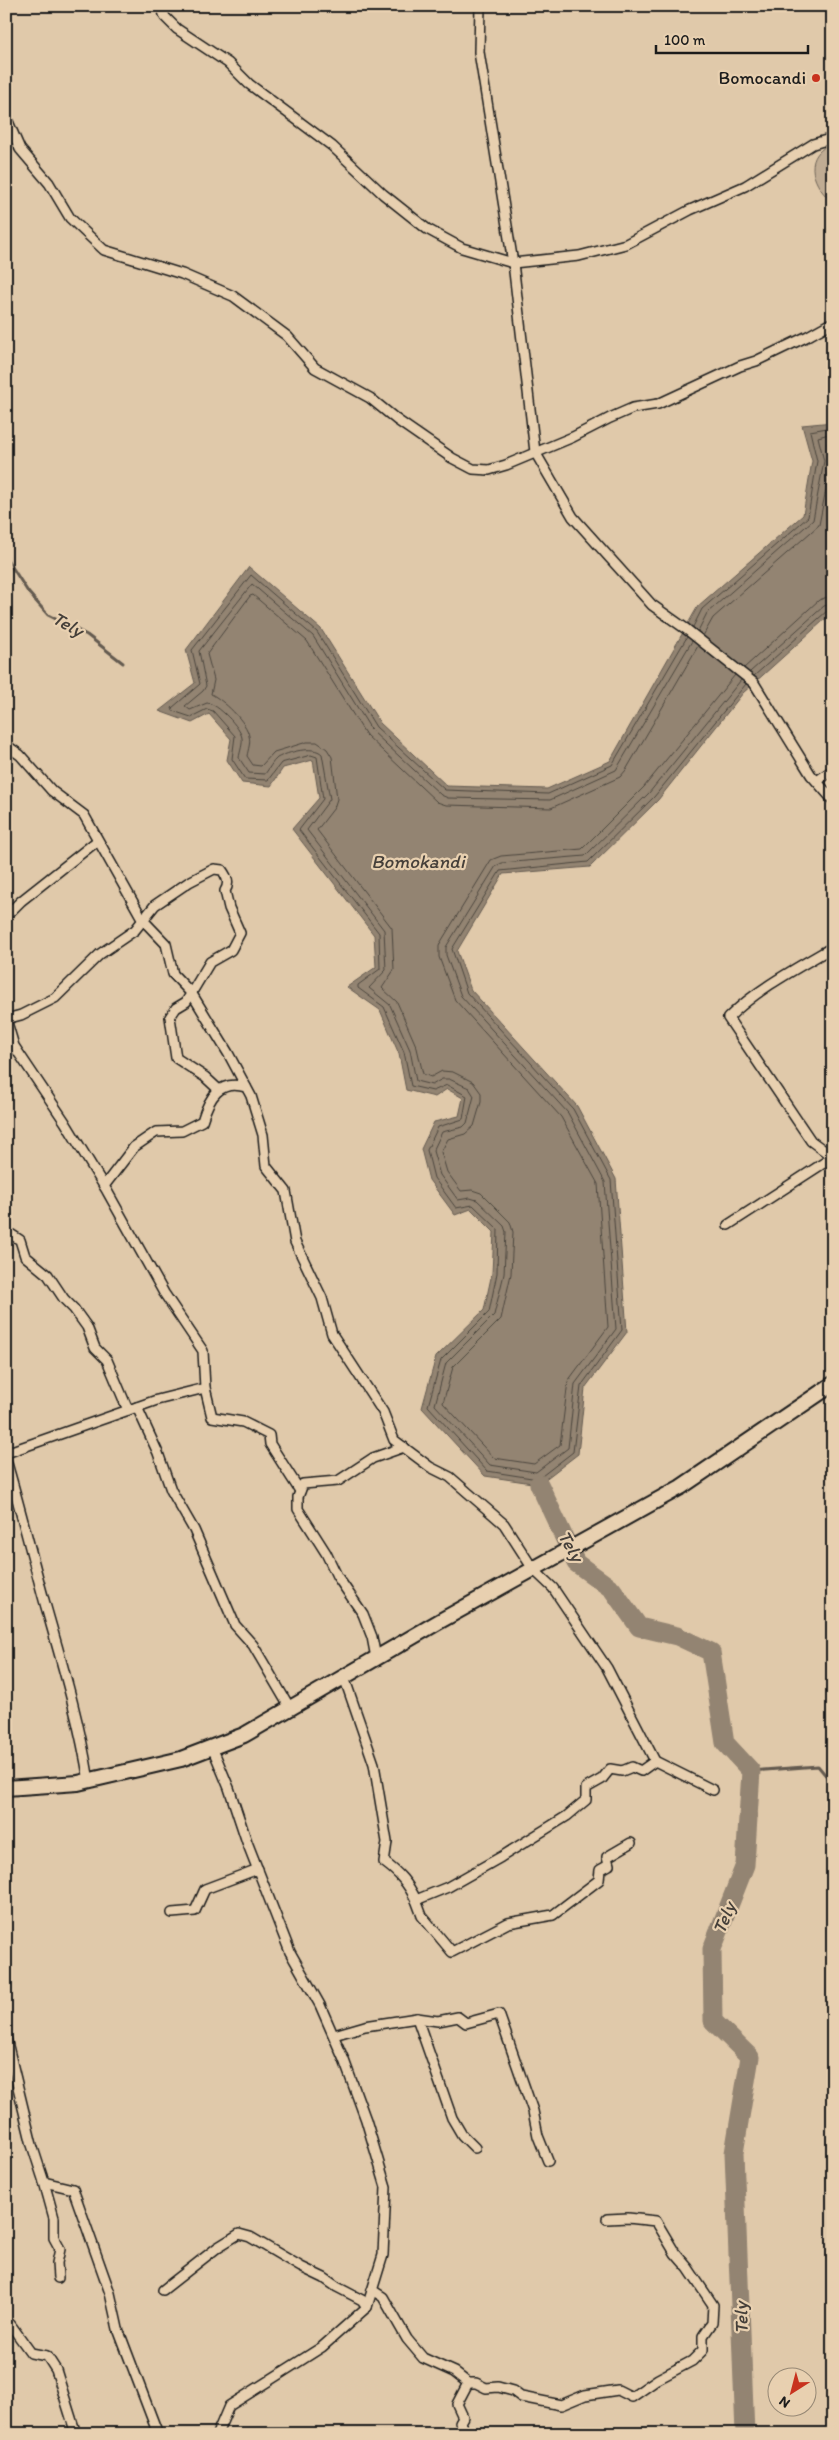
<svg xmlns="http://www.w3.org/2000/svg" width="839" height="2440" viewBox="0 0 839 2440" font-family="Itim,sans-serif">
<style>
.green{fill:#c0ac93;stroke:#6e6458}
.water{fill:#938472;stroke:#635a50}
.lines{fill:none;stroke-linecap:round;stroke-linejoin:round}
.shore{stroke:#4c463e;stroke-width:1}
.stream{stroke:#635a50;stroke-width:3}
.river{stroke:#938472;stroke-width:19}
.minor-casing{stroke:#1c1c1c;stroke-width:12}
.primary-casing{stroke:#1c1c1c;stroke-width:18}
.minor{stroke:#e8d0b0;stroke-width:9}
.primary{stroke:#e8d0b0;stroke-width:14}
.poi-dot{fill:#c8321e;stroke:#e8d0b0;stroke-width:2}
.labels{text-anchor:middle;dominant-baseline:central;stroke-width:4.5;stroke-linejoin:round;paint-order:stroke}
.poi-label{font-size:18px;fill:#1c1c1c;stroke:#e8d0b0;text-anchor:end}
.water-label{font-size:19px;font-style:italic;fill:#46403a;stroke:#e8d0b0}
</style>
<rect width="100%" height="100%" fill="#e0c9aa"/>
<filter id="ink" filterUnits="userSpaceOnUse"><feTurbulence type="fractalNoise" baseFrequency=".02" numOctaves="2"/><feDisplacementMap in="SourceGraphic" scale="10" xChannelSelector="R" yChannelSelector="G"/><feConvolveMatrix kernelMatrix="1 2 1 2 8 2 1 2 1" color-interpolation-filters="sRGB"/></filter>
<g filter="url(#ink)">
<!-- green -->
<path class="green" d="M 833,143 L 833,199 L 829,199 C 810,181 804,154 833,143 Z"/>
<!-- water -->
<polygon class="water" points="833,422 833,612 743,693 658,800 590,867 503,874 457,951 471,990 577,1106 616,1179 627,1332 585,1388 578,1454 539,1484 485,1476 422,1408 436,1357 484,1310 492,1273 494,1232 471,1209 455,1215 429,1180 421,1149 434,1122 459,1116 463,1098 447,1089 435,1097 406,1090 399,1054 380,1010 347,987 376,967 374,935 292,829 319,798 313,760 283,768 271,786 242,783 227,760 231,739 209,714 192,723 159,711 195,683 186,650 249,567 321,629 380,723 447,786 547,789 610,761 698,606 803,515 812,461 802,425"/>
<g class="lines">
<!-- shore -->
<g class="shore">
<polyline points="693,627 702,609 808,517 817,461 810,431 833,427"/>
<polyline points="698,631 707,613 813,520 824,461 818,437 833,433"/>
<polyline points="703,636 713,618 819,525 831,463 827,443 833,441"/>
<polyline points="687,637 612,765 548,794 445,790 376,727 317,632 251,575 192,650 200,684 172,708 173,711 191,717 207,709 213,711 235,736 232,759 245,779 268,780 281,763 311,755 317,757 323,799 299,830 379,933 380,969 358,985 358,988 384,1007 404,1052 411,1086 433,1091 447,1085 467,1096 463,1119 438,1127 427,1150 434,1178 456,1208 473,1205 498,1229 497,1273 489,1312 441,1360 428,1406 487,1471 538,1479 573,1452 581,1386 622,1330 611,1180 573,1109 467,993 452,949 500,871 588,862 654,797 746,684"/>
<path d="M 692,641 L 616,770 L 550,800 L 448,798 L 441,795 L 372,731 L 313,636 L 252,584 L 199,651 L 206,686 L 203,691 L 185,706 L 190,710 L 207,703 C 217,703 241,728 242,738 C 243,744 240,751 239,758 L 249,773 L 265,774 C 269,769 272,762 277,758 C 288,752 313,745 322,754 L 330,799 L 307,830 L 384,930 L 386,970 L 369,988 L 390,1005 L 410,1050 L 416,1081 L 432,1085 L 442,1079 L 449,1079 L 469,1088 L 474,1096 L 467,1123 L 463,1127 L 442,1132 L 433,1151 L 440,1175 L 458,1200 L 470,1198 L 477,1200 L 504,1226 L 506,1232 L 504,1274 L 494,1315 L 446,1363 L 435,1405 L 490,1465 L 536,1472 L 568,1448 L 575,1384 L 616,1329 L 605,1182 L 568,1113 L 461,996 L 446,955 L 446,947 L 496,866 L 502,863 L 585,856 L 649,793 L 741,680"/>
<path d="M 698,646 L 626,770 L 620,777 L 551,808 L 446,805 L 437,802 L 366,735 L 307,641 L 253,595 L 250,596 L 207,654 L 214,680 L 211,694 C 223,700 247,722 249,736 C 251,742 248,750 247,756 L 253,765 L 261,766 L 274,752 L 307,742 L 317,742 L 327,749 L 332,757 L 337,799 L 334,808 L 317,830 L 392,928 L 394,970 L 382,988 L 397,1002 L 417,1048 L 423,1074 L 431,1077 L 442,1071 L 453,1072 L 473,1082 L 481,1093 L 481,1102 L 474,1126 L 465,1134 L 448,1139 L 441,1152 L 447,1172 L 461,1191 L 472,1190 L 481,1193 L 510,1222 L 513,1232 L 511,1274 L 501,1319 L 453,1367 L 443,1403 L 494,1458 L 534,1464 L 560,1445 L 568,1381 L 608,1327 L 598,1184 L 561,1117 L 455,1000 L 439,957 L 439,945 L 491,860 L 501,856 L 582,849 L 644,787 L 735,675"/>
<polyline points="744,668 819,600 833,595"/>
<polyline points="750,672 824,606 833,603"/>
<polyline points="754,676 827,611 833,609"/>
</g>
<!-- stream -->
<g class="stream">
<polyline points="6,552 7,559 28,592 48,615 87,635 123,663"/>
<polyline points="751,1771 818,1766 833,1784"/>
</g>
<!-- river -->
<polyline class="river" points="539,1484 576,1563 612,1589 639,1627 677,1636 711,1652 725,1743 751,1771 745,1865 712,1949 713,2021 750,2057 734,2153 745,2434"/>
<defs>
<g id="minor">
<polyline points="161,6 165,17 177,29 228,63 249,84 332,146 383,194 427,229 462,248 513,263 579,256 626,244 690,210 745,186 813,144 833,138"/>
<polyline points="480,6 479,52 513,263 535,452 573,517 652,605 686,629 754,683 811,775 833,800"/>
<polyline points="6,117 20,149 49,183 70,218 104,250 182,274 233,296 287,336 315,368 370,398 397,420 452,458 473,469 489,470 506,465 573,437 610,418 633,408 658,404 740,366 756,361 808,336 833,322"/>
<polyline points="6,745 20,755 52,791 84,815 143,920 166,944 173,974 192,994 228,1053 251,1096 263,1135 266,1166 286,1191 295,1242 322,1298 332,1334 383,1412 394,1440 430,1467 450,1477 504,1524 533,1569 553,1588 607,1668 655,1761 713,1790"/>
<polyline points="817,781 833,770"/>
<polyline points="6,916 21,901 97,841"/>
<path d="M 833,947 C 797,968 757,989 728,1018 L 811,1141 L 833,1157"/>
<polyline points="6,1019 14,1046 65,1122 107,1191 164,1293 203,1351 205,1388 157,1400 6,1453"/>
<path d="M 6,1019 L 21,1015 L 55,998 L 100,954 L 135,930 L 155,905 L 189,882 L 214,869 L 222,870 C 227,877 230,883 225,891 L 229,908 L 240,933 L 231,950 L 210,962 L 186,1002 L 176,1008 L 170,1017 L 176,1058 L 205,1077 L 219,1090"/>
<path d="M 104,1186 L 134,1147 L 156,1132 L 182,1131 L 202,1121 C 209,1098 219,1079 246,1087"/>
<polyline points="728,1225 833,1157"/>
<polyline points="6,1231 20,1240 25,1256 48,1275 64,1299 74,1309 87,1327 95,1348 107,1360 128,1410"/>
<polyline points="205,1388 212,1417 243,1422 269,1435 270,1444 300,1491"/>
<polyline points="137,1407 158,1453 171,1490 194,1530 235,1625 253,1645 290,1708"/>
<path d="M 6,1460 C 20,1507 31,1553 44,1600 C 61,1660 79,1719 89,1781"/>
<polyline points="376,1658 372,1637 363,1614 337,1576 326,1553 298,1509 298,1497 303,1484 338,1481 373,1458 404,1447"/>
<path d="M 344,1677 L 374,1764 L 387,1842 L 384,1862 C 399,1873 408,1883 416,1900 L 448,1887 L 501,1857 L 567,1816 L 586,1800 L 586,1788 L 602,1779 L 610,1769 L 622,1771 L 632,1767 L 641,1771 L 655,1761"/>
<polyline points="212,1747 229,1788 247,1842 290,1952 320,2005 344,2060 366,2120 386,2187 383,2255 367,2307 322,2347 229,2406 217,2434"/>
<polyline points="416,1900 422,1916 452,1952 508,1923 553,1915 599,1880 600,1870 609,1865 607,1857 631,1843"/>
<polyline points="172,1913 195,1911 205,1889 258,1869"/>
<polyline points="417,2018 452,2118 462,2135 475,2148"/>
<polyline points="334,2035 365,2026 417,2018 438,2021 458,2017 466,2023 499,2014 533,2111 538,2136 548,2161"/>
<polyline points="6,2038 32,2145 44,2182 73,2189 110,2293 118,2329 158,2434"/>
<polyline points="44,2182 54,2218 54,2238 60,2249 57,2263 58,2278"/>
<polyline points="163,2290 218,2247 239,2234 250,2237 301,2267 324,2278 337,2287 362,2300 367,2307"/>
<polyline points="372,2290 383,2297 407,2339 423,2358 454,2372 468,2383 457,2404 463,2417 460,2422 463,2431 457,2434"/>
<polyline points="6,2327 10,2324 31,2353 47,2356 56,2370 76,2434"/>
<polyline points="468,2383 476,2383 486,2388 498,2387 513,2391 521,2397 561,2405 585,2395 618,2390 632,2397 658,2379 692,2361 703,2350 703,2336 712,2323 713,2305 688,2268 675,2253 656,2221 628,2218 607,2219"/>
</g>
<polyline id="primary" points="6,1788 78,1783 181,1759 244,1735 440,1621 681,1487 833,1384"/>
</defs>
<!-- minor casing -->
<use href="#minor" class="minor-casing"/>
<!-- primary casing -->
<use href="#primary" class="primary-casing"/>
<!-- minor -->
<use href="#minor" class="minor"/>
<!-- primary -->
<use href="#primary" class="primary"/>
</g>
</g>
<!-- markers -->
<circle class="poi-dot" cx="816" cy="78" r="5"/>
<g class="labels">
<!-- poi labels -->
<g class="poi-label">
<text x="806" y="78">Bomocandi</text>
</g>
<!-- water labels -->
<g class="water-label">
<text transform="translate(68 624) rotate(29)">Tely</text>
<text x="418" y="861">Bomokandi</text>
<text transform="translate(571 1546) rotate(60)">Tely</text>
<text transform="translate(724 1918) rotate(-68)">Tely</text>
<text transform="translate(741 2318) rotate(-92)">Tely</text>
</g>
</g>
<!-- margin -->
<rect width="839" height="2440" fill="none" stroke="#e8d0b0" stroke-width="25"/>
<rect x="12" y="12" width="814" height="2415" fill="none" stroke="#1c1c1c" stroke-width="2" filter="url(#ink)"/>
<!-- north arrow -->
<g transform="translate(792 2392) rotate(216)"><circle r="24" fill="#e8d0b0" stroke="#968875"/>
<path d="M0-4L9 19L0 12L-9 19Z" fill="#c8321e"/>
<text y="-8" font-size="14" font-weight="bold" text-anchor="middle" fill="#1c1c1c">N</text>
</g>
<!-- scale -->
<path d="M656 45v8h152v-8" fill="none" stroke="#1c1c1c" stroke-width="2.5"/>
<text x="664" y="45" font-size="15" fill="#1c1c1c" stroke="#e8d0b0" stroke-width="4" paint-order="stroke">100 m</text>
</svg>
